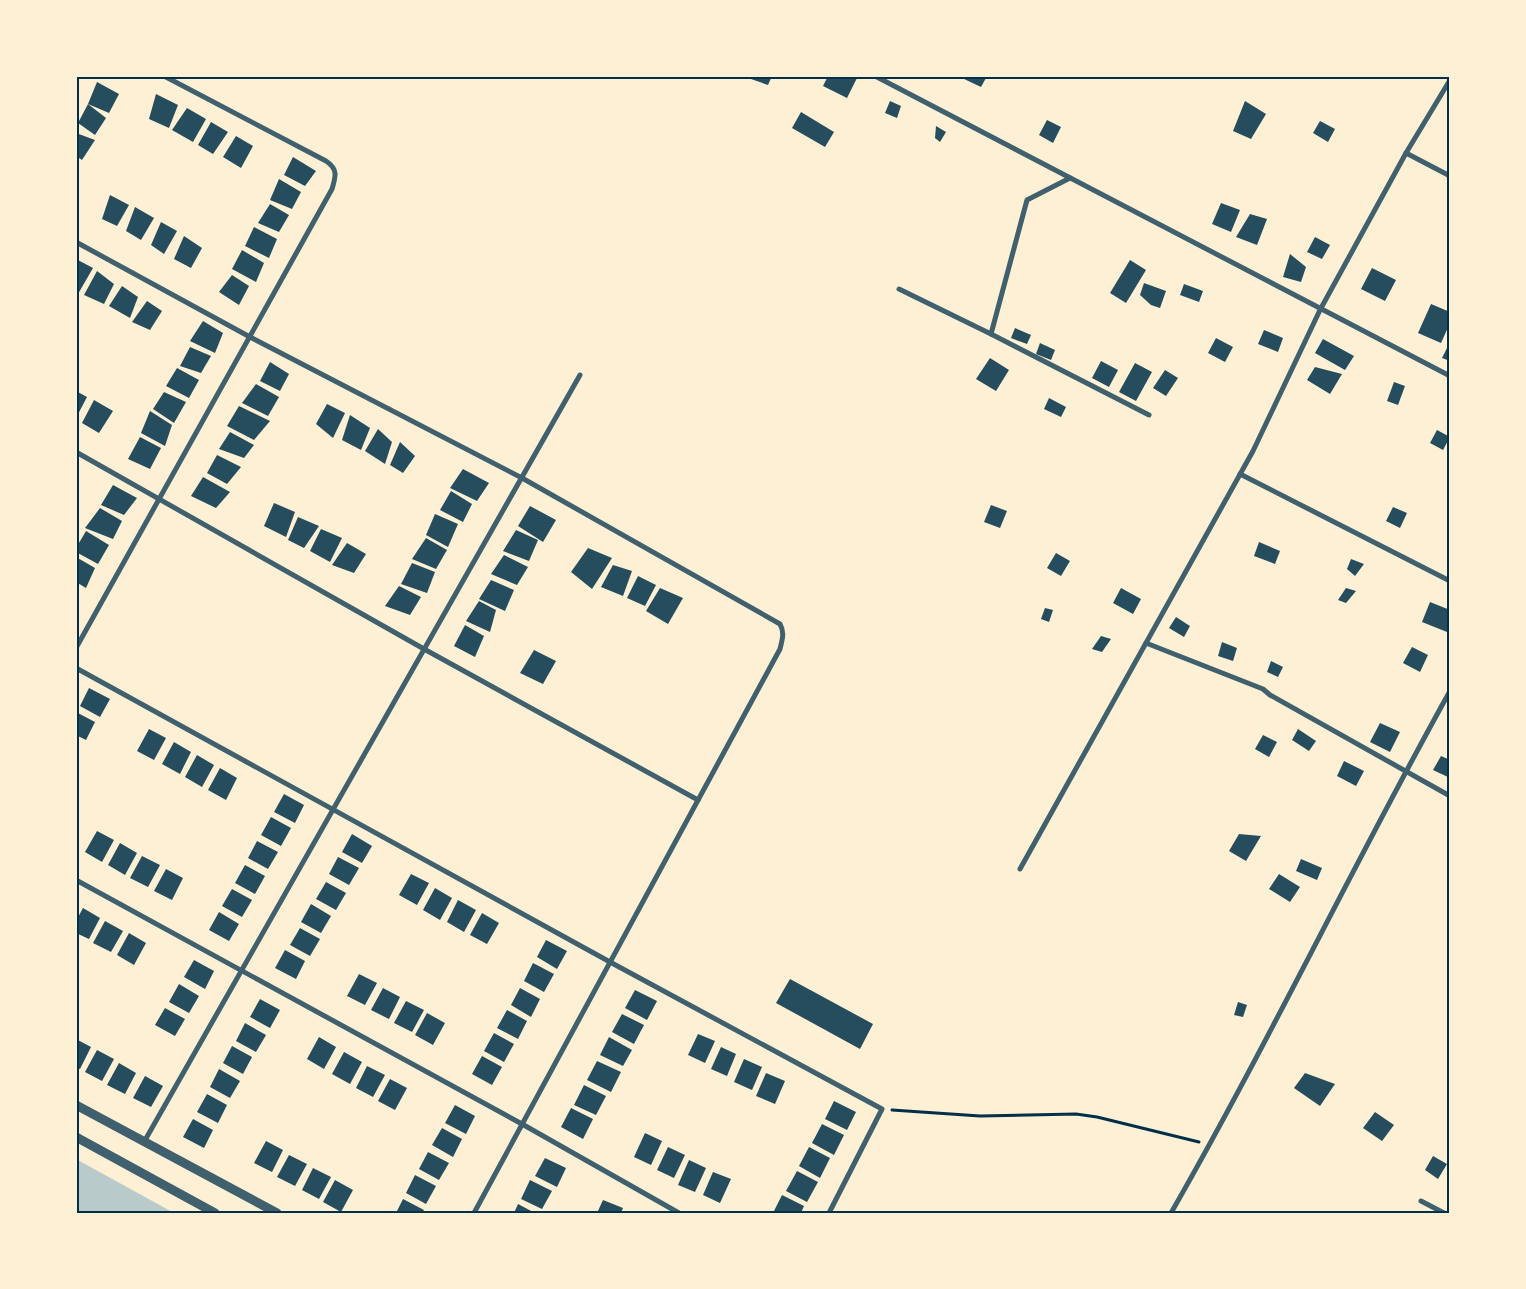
<svg xmlns="http://www.w3.org/2000/svg" width="1526" height="1289" viewBox="0 0 1526 1289" font-family="Spectral,serif">
<style>
.green{fill:#b9caca}
.building{fill:#264d5e}
.lines{fill:none;stroke-linecap:round;stroke-linejoin:round}
.path{stroke:#003049;stroke-width:3}
.minor{stroke:#3f606c;stroke-width:5}
.tertiary{stroke:#3f606c;stroke-width:9}
.neatline{fill:none;stroke:#003049;stroke-width:2}
</style>
<rect width="100%" height="100%" fill="#fdf0d5"/>
<!-- green -->
<polygon class="green" points="76,1159 174,1213 76,1213"/>
<!-- building -->
<g class="building">
<polygon points="752,76 772,76 768,85 751,79"/>
<polygon points="828,76 853,76 857,78 847,98 823,86"/>
<polygon points="962,76 982,76 986,78 981,87 962,78"/>
<polygon points="97,82 119,94 109,113 88,104"/>
<polygon points="156,94 178,105 169,128 149,119"/>
<polygon points="890,101 901,106 897,118 885,113"/>
<polygon points="1245,101 1266,114 1251,139 1233,131"/>
<polygon points="88,104 106,118 95,135 78,123"/>
<polygon points="187,108 206,119 193,142 172,130"/>
<polygon points="801,112 834,132 825,147 792,128"/>
<polygon points="1047,120 1061,127 1053,143 1039,135"/>
<polygon points="1320,121 1335,129 1328,142 1313,133"/>
<polygon points="211,122 228,132 213,154 198,145"/>
<polygon points="936,126 946,132 940,142 935,138"/>
<polygon points="76,133 95,140 82,160 76,156"/>
<polygon points="236,136 253,146 241,168 223,157"/>
<polygon points="293,157 316,171 305,186 284,175"/>
<polygon points="279,179 301,192 292,209 270,200"/>
<polygon points="110,195 129,205 117,226 102,219"/>
<polygon points="1221,203 1240,210 1231,232 1212,224"/>
<polygon points="270,204 289,215 279,232 258,223"/>
<polygon points="135,207 154,218 141,240 126,231"/>
<polygon points="1250,214 1267,219 1257,245 1236,237"/>
<polygon points="161,222 177,231 164,254 151,245"/>
<polygon points="254,227 277,239 269,258 245,246"/>
<polygon points="184,236 202,248 191,268 174,259"/>
<polygon points="1315,237 1330,245 1322,259 1307,252"/>
<polygon points="242,250 264,263 256,282 232,269"/>
<polygon points="1290,254 1306,267 1301,282 1283,277"/>
<polygon points="76,259 93,268 78,294 76,292"/>
<polygon points="1130,260 1146,270 1126,303 1110,293"/>
<polygon points="1372,268 1396,280 1385,301 1361,289"/>
<polygon points="97,271 114,284 104,304 84,295"/>
<polygon points="232,275 249,286 239,305 219,292"/>
<polygon points="1144,283 1166,291 1160,308 1151,305 1140,295"/>
<polygon points="1184,284 1203,291 1199,302 1180,295"/>
<polygon points="122,286 138,297 130,318 109,306"/>
<polygon points="147,301 162,311 150,330 132,322"/>
<polygon points="1431,304 1450,312 1450,323 1441,343 1418,333"/>
<polygon points="203,321 223,333 215,353 190,341"/>
<polygon points="1015,328 1031,335 1027,344 1011,338"/>
<polygon points="1264,330 1283,338 1278,352 1258,344"/>
<polygon points="1216,338 1233,347 1225,362 1208,353"/>
<polygon points="1323,339 1354,356 1345,370 1315,353"/>
<polygon points="1450,342 1450,361 1442,358"/>
<polygon points="1040,343 1055,350 1051,360 1036,354"/>
<polygon points="190,347 211,356 201,373 180,366"/>
<polygon points="990,358 1009,370 996,391 976,379"/>
<polygon points="1101,361 1118,370 1109,387 1092,378"/>
<polygon points="270,362 289,374 280,391 260,381"/>
<polygon points="1135,363 1152,372 1136,401 1119,392"/>
<polygon points="1315,367 1342,374 1330,394 1307,380"/>
<polygon points="177,368 199,380 189,398 166,386"/>
<polygon points="1165,370 1178,378 1166,396 1153,388"/>
<polygon points="1394,382 1405,386 1398,405 1387,401"/>
<polygon points="256,384 279,397 268,416 242,403"/>
<polygon points="76,391 87,397 76,418"/>
<polygon points="164,392 186,402 174,423 153,409"/>
<polygon points="1049,398 1066,407 1061,417 1044,409"/>
<polygon points="94,400 113,411 99,433 82,423"/>
<polygon points="327,404 345,413 333,438 316,424"/>
<polygon points="239,406 270,421 254,440 227,426"/>
<polygon points="150,411 172,425 165,446 141,433"/>
<polygon points="350,415 370,428 361,450 342,440"/>
<polygon points="378,429 392,442 385,464 365,451"/>
<polygon points="1437,430 1450,437 1443,450 1430,443"/>
<polygon points="230,432 254,445 244,458 219,449"/>
<polygon points="140,437 161,448 150,469 128,459"/>
<polygon points="400,442 415,456 403,473 390,465"/>
<polygon points="217,455 241,467 227,484 207,473"/>
<polygon points="463,469 489,483 477,501 450,488"/>
<polygon points="203,477 230,492 216,508 191,496"/>
<polygon points="113,485 137,498 124,515 101,505"/>
<polygon points="451,491 472,504 463,522 440,510"/>
<polygon points="274,503 295,512 286,537 264,526"/>
<polygon points="991,505 1007,511 1000,528 984,522"/>
<polygon points="530,506 556,520 543,542 518,526"/>
<polygon points="1393,507 1407,513 1400,528 1386,521"/>
<polygon points="100,508 122,521 113,539 85,528"/>
<polygon points="435,514 458,524 448,547 426,535"/>
<polygon points="298,517 319,526 304,548 288,540"/>
<polygon points="321,529 342,538 330,562 310,551"/>
<polygon points="516,530 538,540 529,561 503,551"/>
<polygon points="86,531 109,545 98,564 76,552 76,548"/>
<polygon points="426,538 447,550 436,569 412,559"/>
<polygon points="1259,542 1280,551 1275,564 1254,556"/>
<polygon points="347,543 366,554 354,573 332,565"/>
<polygon points="588,548 612,558 592,589 571,572"/>
<polygon points="1056,553 1070,561 1061,576 1047,568"/>
<polygon points="504,555 528,567 517,585 491,574"/>
<polygon points="76,557 95,568 86,588 76,582"/>
<polygon points="1351,559 1364,564 1355,576 1347,569"/>
<polygon points="412,563 435,572 427,593 401,584"/>
<polygon points="613,565 632,571 623,596 601,587"/>
<polygon points="638,576 656,585 645,606 627,598"/>
<polygon points="491,580 514,590 505,611 479,599"/>
<polygon points="399,586 421,597 410,615 385,606"/>
<polygon points="660,588 683,598 668,624 646,611"/>
<polygon points="1121,588 1141,599 1133,614 1113,603"/>
<polygon points="1346,588 1356,591 1346,603 1338,600"/>
<polygon points="479,601 496,610 490,632 466,621"/>
<polygon points="1430,602 1450,610 1450,626 1447,632 1422,622"/>
<polygon points="1045,608 1053,610 1049,622 1041,619"/>
<polygon points="1176,617 1190,626 1184,637 1169,628"/>
<polygon points="465,625 484,636 475,657 454,646"/>
<polygon points="1101,636 1111,639 1102,652 1092,649"/>
<polygon points="1222,642 1237,648 1233,661 1218,656"/>
<polygon points="1412,647 1428,655 1420,672 1403,663"/>
<polygon points="534,650 556,661 543,684 520,673"/>
<polygon points="1271,661 1283,667 1278,677 1267,672"/>
<polygon points="89,688 110,699 100,717 80,706"/>
<polygon points="76,712 95,722 86,740 76,735"/>
<polygon points="1380,723 1400,732 1390,752 1370,742"/>
<polygon points="149,729 166,738 154,760 137,751"/>
<polygon points="1298,729 1316,741 1309,751 1292,740"/>
<polygon points="1263,735 1277,742 1269,757 1255,749"/>
<polygon points="174,742 191,752 180,774 162,764"/>
<polygon points="197,755 214,765 202,787 185,777"/>
<polygon points="1441,756 1450,760 1450,778 1433,770"/>
<polygon points="1344,761 1364,771 1356,786 1337,776"/>
<polygon points="220,768 237,778 226,800 208,790"/>
<polygon points="284,794 304,805 295,823 274,812"/>
<polygon points="271,817 291,828 281,846 261,835"/>
<polygon points="97,831 114,840 102,862 85,852"/>
<polygon points="352,834 372,846 362,863 342,852"/>
<polygon points="1239,834 1261,836 1246,861 1229,851"/>
<polygon points="257,841 278,852 268,869 248,858"/>
<polygon points="120,843 137,853 125,875 108,865"/>
<polygon points="142,856 160,865 148,887 130,878"/>
<polygon points="338,857 359,868 349,885 329,874"/>
<polygon points="1301,859 1322,868 1317,880 1296,871"/>
<polygon points="245,865 265,876 255,894 235,883"/>
<polygon points="166,869 183,878 172,900 154,891"/>
<polygon points="411,874 429,883 417,905 399,895"/>
<polygon points="1279,874 1300,887 1290,902 1269,889"/>
<polygon points="326,882 346,893 336,910 316,899"/>
<polygon points="435,888 452,898 440,920 423,910"/>
<polygon points="232,889 252,900 242,917 222,906"/>
<polygon points="458,900 476,910 464,932 447,922"/>
<polygon points="311,904 331,916 321,933 301,922"/>
<polygon points="83,908 100,918 89,939 76,933 76,921"/>
<polygon points="219,912 239,924 229,941 209,930"/>
<polygon points="482,913 499,923 487,944 470,935"/>
<polygon points="105,921 123,931 111,952 93,943"/>
<polygon points="300,928 320,939 310,956 290,945"/>
<polygon points="129,933 146,943 134,965 117,955"/>
<polygon points="546,940 567,951 557,969 537,957"/>
<polygon points="285,950 305,961 296,979 275,968"/>
<polygon points="194,960 214,971 205,989 184,977"/>
<polygon points="533,963 554,974 544,992 524,981"/>
<polygon points="359,974 377,983 365,1005 347,996"/>
<polygon points="790,979 873,1024 860,1049 776,1003"/>
<polygon points="179,984 199,996 189,1013 169,1002"/>
<polygon points="383,988 400,997 389,1019 371,1010"/>
<polygon points="520,988 540,999 531,1017 511,1005"/>
<polygon points="635,990 657,1001 647,1020 625,1008"/>
<polygon points="260,999 280,1010 270,1028 250,1017"/>
<polygon points="406,1001 424,1010 412,1032 394,1023"/>
<polygon points="1238,1002 1247,1005 1243,1017 1234,1015"/>
<polygon points="165,1008 185,1019 175,1036 155,1025"/>
<polygon points="507,1010 527,1021 518,1039 497,1028"/>
<polygon points="427,1013 445,1023 433,1045 415,1035"/>
<polygon points="622,1014 644,1025 634,1044 612,1032"/>
<polygon points="245,1023 266,1035 256,1052 236,1041"/>
<polygon points="494,1033 514,1044 504,1062 484,1051"/>
<polygon points="698,1034 715,1041 705,1063 688,1055"/>
<polygon points="319,1037 336,1047 324,1069 307,1059"/>
<polygon points="609,1037 632,1050 623,1066 600,1055"/>
<polygon points="76,1039 91,1047 80,1069 76,1067"/>
<polygon points="232,1046 252,1057 243,1074 223,1063"/>
<polygon points="721,1047 736,1054 727,1076 711,1069"/>
<polygon points="97,1050 114,1059 102,1081 85,1072"/>
<polygon points="344,1052 362,1062 350,1084 332,1074"/>
<polygon points="482,1056 502,1067 492,1085 472,1074"/>
<polygon points="744,1059 762,1067 752,1090 734,1082"/>
<polygon points="597,1061 621,1072 611,1092 587,1080"/>
<polygon points="119,1063 136,1073 125,1094 107,1085"/>
<polygon points="367,1066 385,1075 373,1097 356,1088"/>
<polygon points="219,1069 240,1081 230,1098 210,1087"/>
<polygon points="766,1073 785,1081 775,1104 756,1096"/>
<polygon points="1305,1073 1335,1084 1320,1106 1294,1088"/>
<polygon points="145,1076 163,1086 151,1107 133,1098"/>
<polygon points="390,1079 407,1088 395,1110 378,1101"/>
<polygon points="584,1085 606,1096 596,1115 574,1105"/>
<polygon points="207,1094 227,1105 218,1123 197,1112"/>
<polygon points="834,1101 856,1112 847,1130 825,1119"/>
<polygon points="455,1105 475,1116 466,1134 445,1123"/>
<polygon points="571,1108 593,1119 583,1139 561,1127"/>
<polygon points="1375,1112 1394,1125 1382,1141 1363,1128"/>
<polygon points="193,1119 213,1130 204,1148 183,1137"/>
<polygon points="822,1124 844,1135 834,1155 812,1143"/>
<polygon points="442,1128 462,1139 453,1157 432,1145"/>
<polygon points="645,1133 662,1141 651,1165 634,1157"/>
<polygon points="266,1141 283,1150 272,1172 254,1163"/>
<polygon points="668,1147 685,1155 674,1178 657,1170"/>
<polygon points="809,1147 830,1158 820,1178 799,1166"/>
<polygon points="428,1152 449,1163 439,1180 419,1169"/>
<polygon points="289,1155 307,1164 295,1186 277,1177"/>
<polygon points="1433,1156 1447,1164 1438,1179 1425,1170"/>
<polygon points="545,1158 566,1168 557,1187 535,1176"/>
<polygon points="689,1160 706,1168 695,1192 678,1185"/>
<polygon points="313,1168 331,1177 319,1199 302,1190"/>
<polygon points="797,1171 818,1182 807,1202 786,1191"/>
<polygon points="713,1172 731,1179 720,1203 703,1195"/>
<polygon points="415,1175 436,1186 426,1204 406,1193"/>
<polygon points="335,1180 353,1190 341,1212 323,1202"/>
<polygon points="530,1180 552,1191 542,1209 521,1199"/>
<polygon points="782,1195 804,1206 801,1213 773,1213"/>
<polygon points="403,1199 424,1210 422,1213 396,1213"/>
<polygon points="603,1200 623,1208 621,1213 597,1213"/>
<polygon points="518,1204 535,1213 514,1213"/>
</g>
<g class="lines">
<!-- path -->
<polyline class="path" points="892,1110 980,1116 1076,1114 1097,1117 1199,1142"/>
<!-- minor -->
<g class="minor">
<polyline points="875,76 1450,376"/>
<polyline points="1406,153 1450,176"/>
<path d="M 76,242 L 250,337 L 522,478 L 780,624 C 785,633 782,640 780,649 L 474,1213"/>
<polyline points="899,289 991,334 1149,415"/>
<polyline points="991,334 1027,200 1070,178"/>
<polyline points="76,452 424,649 698,800"/>
<polyline points="1240,474 1450,581"/>
<polyline points="1146,643 1263,689 1270,695 1450,796"/>
<path d="M 76,648 L 332,189 C 336,176 338,169 326,161 L 164,76"/>
<polyline points="76,668 610,962 882,1109 829,1213"/>
<polyline points="1020,869 1253,451 1320,310 1406,153 1450,80"/>
<polyline points="76,880 522,1124 679,1213"/>
<polyline points="144,1142 580,375"/>
<polyline points="1421,1201 1444,1213"/>
<path d="M 1171,1213 C 1269,1042 1354,863 1450,691"/>
</g>
<!-- tertiary -->
<g class="tertiary">
<polyline points="76,1105 277,1213"/>
<polyline points="76,1137 215,1213"/>
</g>
</g>
<!-- border -->
<rect width="1526" height="1289" fill="none" stroke="#fdf0d5" stroke-width="155"/>
<rect x="78" y="78" width="1370" height="1134" class="neatline"/>
</svg>
